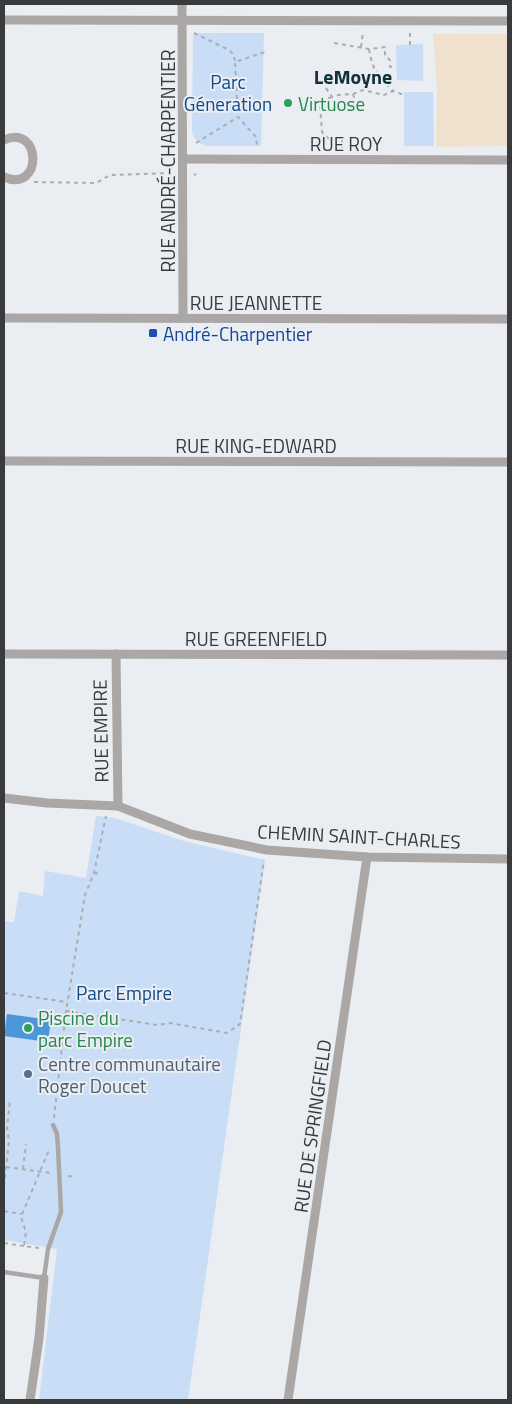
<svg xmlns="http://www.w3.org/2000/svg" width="512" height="1404" viewBox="0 0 512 1404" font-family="'Titillium Web',sans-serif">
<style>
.education{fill:#f0e1ce}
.green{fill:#c9ddf7}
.water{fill:#4b97d9}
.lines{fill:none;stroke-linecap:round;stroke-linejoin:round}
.path{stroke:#abaeb1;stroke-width:2;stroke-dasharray:4 4;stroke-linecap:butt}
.service{stroke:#aaa7a6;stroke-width:4.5}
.minor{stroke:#aaa7a6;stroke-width:9}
.leisure-dot{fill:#2e9e5b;stroke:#eaeef2;stroke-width:2}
.transit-dot{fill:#1a4fb4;stroke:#eaeef2;stroke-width:2}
.service-dot{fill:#5c6f8a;stroke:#eaeef2;stroke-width:2}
.labels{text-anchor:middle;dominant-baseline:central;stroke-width:4;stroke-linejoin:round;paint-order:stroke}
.park-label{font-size:19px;fill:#0e498b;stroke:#eaeef2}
.leisure-label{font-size:19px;fill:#27864d;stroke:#eaeef2;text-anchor:start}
.street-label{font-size:19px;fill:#393a3b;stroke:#eaeef2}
.transit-label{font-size:19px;fill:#164399;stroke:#eaeef2;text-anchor:start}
.service-label{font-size:19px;fill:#4e5e75;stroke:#eaeef2;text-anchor:start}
.neighbourhood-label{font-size:20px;font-weight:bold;fill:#11313a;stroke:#eaeef2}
</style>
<rect width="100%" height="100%" fill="#eaeef2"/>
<!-- education -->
<polygon class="education" points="433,34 508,34 508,146 436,147 437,90"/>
<!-- green -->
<g class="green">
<path d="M 195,33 L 264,33 L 261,146 L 206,146 C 198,143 195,140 192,132 L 193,35 Z"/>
<polygon points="423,44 423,81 397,80 396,45"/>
<polygon points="404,92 433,92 434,146 404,146"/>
<polygon points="96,816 115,818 184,841 265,860 188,1400 39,1400 57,1249 4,1240 4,921 14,922 19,891 43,896 45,871 86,878"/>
</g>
<!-- water -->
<polygon class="water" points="7,1014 51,1020 48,1042 4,1036"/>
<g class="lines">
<!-- path -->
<g class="path">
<polyline points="194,33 229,50 233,54 235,61"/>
<polyline points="334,43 369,49 385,47 385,56 390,60 390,67 396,66"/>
<polyline points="410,45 410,32"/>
<polyline points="361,47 363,32"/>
<path d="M 369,49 C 373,73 378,74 393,91"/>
<polyline points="326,88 332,97 338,95 353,94 363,90 384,95 393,91 404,95"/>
<polyline points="353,94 355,101"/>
<polyline points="332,97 326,99 320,105 322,132 329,139 342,139 342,148"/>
<polyline points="237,99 235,62 268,51"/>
<polyline points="196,143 238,117 256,137 257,147"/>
<polyline points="194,174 196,175"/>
<polyline points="34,182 96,183 110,175 172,173"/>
<polyline points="94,873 102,874"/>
<polyline points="4,993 67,1002"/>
<polyline points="66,1011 157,1025 170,1023 227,1033 240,1024 264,860"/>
<polyline points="54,1118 66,1011 85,895 94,873 106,816"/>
<polyline points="6,1167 51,1173"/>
<polyline points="23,1169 26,1144"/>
<polyline points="68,1176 76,1177"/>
<polyline points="4,1186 9,1141 7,1128 10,1099"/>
<polyline points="4,1211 21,1214"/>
<polyline points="4,1243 24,1246"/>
<polyline points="39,1248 24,1246 26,1232 21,1217 49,1150"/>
</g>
<!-- service -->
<polyline class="service" points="4,1272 44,1278 48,1249 61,1212 58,1147 57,1134 53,1125"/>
<!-- minor -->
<g class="minor">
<polyline points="182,4 183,318"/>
<polyline points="4,20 508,21"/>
<path d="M 4,140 C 42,123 43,194 4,177"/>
<polyline points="184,159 508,160"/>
<polyline points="4,318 508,319"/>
<polyline points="4,461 508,462"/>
<polyline points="4,654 508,655"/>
<polyline points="116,654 118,806"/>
<polyline points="4,798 47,803 118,806 190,834 267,850 367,857 508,859"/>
<polyline points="30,1400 39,1338 44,1278"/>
<polyline points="288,1400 367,857"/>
</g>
</g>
<!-- markers -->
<g class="leisure-dot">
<circle cx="288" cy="103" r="5"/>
<circle cx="28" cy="1028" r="5"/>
</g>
<rect class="transit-dot" x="148" y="328" width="10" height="10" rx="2.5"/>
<circle class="service-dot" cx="28" cy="1074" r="5"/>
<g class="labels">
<!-- park labels -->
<g class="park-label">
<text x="228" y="81">Parc<tspan x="228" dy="22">Géneration</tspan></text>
<text x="124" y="992">Parc Empire</text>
</g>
<!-- leisure labels -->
<g class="leisure-label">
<text x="298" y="103">Virtuose</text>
<text x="38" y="1017">Piscine du<tspan x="38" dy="22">parc Empire</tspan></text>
</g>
<!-- street labels -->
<g class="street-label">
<text x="346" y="143">RUE ROY</text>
<text transform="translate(167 161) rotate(-90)">RUE ANDRÉ-CHARPENTIER</text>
<text x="256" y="302">RUE JEANNETTE</text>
<text x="256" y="445">RUE KING-EDWARD</text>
<text x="256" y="638">RUE GREENFIELD</text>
<text transform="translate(100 731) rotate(-91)">RUE EMPIRE</text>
<text transform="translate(359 836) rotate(3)">CHEMIN SAINT-CHARLES</text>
<text transform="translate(312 1126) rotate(-82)">RUE DE SPRINGFIELD</text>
</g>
<!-- transit labels -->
<g class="transit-label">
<text x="163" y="333">André-Charpentier</text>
</g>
<!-- service labels -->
<g class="service-label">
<text x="38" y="1063">Centre communautaire<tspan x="38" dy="22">Roger Doucet</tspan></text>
</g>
<!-- neighbourhood labels -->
<g class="neighbourhood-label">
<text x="353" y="76">LeMoyne</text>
</g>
</g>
<!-- border -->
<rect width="512" height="1404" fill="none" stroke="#393a3b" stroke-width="10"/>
</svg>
